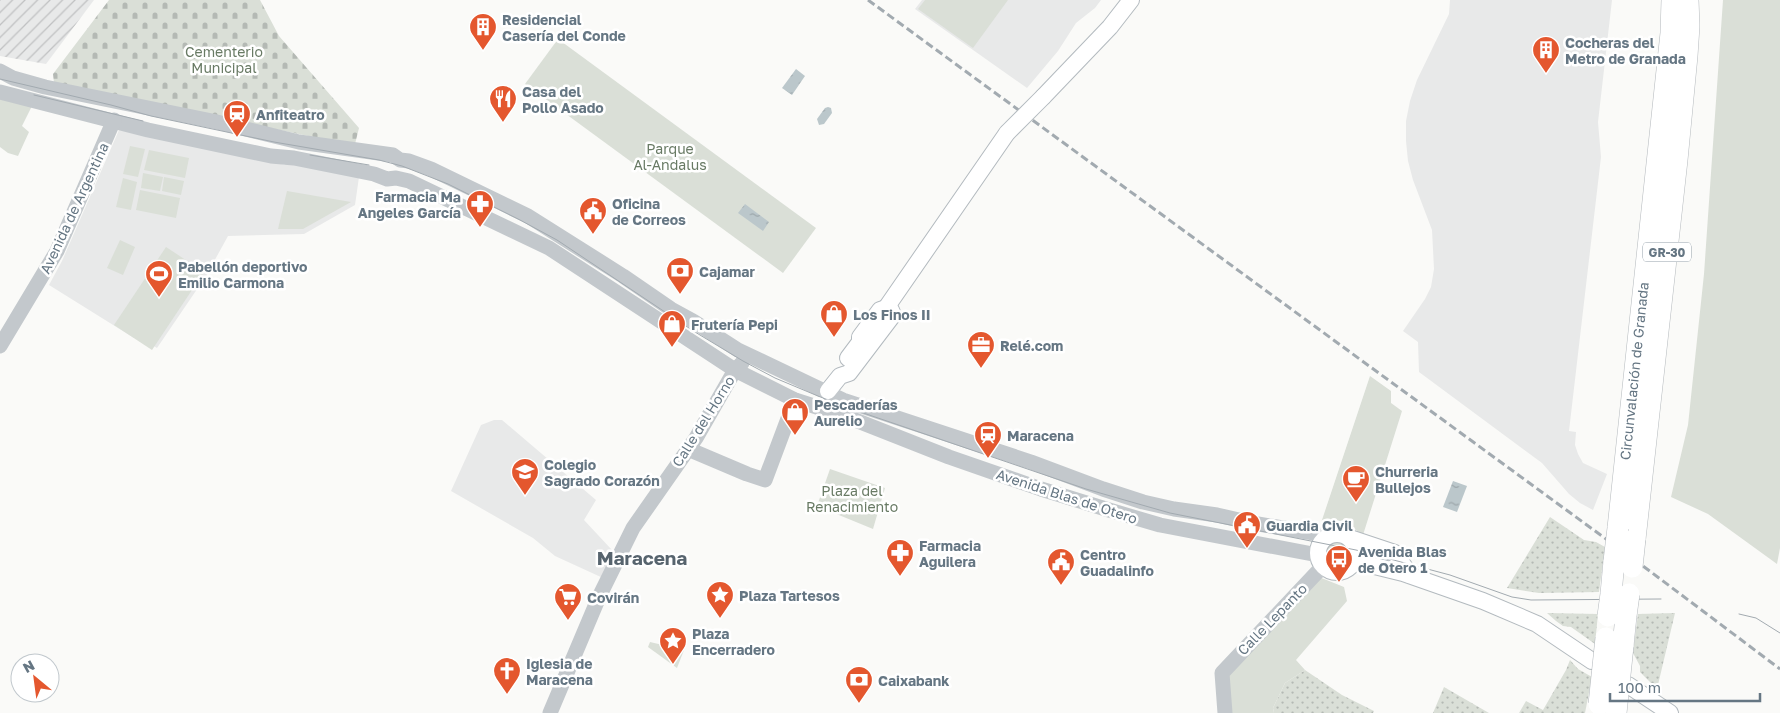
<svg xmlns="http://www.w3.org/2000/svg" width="1780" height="713" viewBox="0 0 1780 713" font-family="'Golos Text',sans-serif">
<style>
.built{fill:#e8e9e9}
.industrial{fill:url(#industrial-furrows)}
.grass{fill:url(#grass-dots)}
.cemetery{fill:url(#cemetery-stones)}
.park{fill:#dadfd7}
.garden{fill:url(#garden-furrows)}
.water{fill:url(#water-ripples)}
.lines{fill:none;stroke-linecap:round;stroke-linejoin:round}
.secondary-casing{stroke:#b3babf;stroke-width:18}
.motorway-casing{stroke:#b4b9bd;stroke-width:22}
.tertiary{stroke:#c3c8cc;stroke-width:15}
.secondary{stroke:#fff;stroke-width:16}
.motorway{stroke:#fff;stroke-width:21}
.tram{stroke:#a2aab0;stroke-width:1}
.rail{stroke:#a2aab0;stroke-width:3;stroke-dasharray:8 4;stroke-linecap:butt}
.secondary-bridge-casing{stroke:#b3babf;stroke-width:18;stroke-linecap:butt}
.motorway-bridge-casing{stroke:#b4b9bd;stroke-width:22;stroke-linecap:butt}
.secondary-bridge{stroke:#fff;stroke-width:16}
.motorway-bridge{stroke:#fff;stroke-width:21}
.labels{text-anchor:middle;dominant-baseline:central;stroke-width:5;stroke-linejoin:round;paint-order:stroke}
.shield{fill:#fff;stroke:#939fa8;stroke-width:1}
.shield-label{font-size:12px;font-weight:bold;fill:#657683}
.poi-label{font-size:14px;font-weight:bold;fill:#657683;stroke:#fff;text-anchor:start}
.park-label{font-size:14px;fill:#687a64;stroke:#fff}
.street-label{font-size:14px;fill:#657683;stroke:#fff}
.district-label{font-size:19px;font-weight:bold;fill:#57646e;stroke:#fff}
</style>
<defs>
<pattern id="industrial-furrows" width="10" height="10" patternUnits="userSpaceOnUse" patternTransform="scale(1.25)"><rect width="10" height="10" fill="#e8e9e9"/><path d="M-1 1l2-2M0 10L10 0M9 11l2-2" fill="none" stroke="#c0c1c2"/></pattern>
<pattern id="grass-dots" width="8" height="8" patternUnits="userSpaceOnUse" patternTransform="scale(1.25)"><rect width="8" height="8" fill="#dadfd7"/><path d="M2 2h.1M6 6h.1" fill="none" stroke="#b4b9b4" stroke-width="1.8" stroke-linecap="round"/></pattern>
<pattern id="cemetery-stones" width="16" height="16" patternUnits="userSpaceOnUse" patternTransform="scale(1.25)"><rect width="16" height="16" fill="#dadfd7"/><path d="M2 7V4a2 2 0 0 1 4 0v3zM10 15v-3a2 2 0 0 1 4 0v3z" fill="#b4b9b4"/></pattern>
<pattern id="garden-furrows" width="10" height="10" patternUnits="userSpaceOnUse" patternTransform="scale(1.25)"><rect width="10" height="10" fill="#dadfd7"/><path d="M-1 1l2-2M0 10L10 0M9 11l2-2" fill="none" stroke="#b4b9b4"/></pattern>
<pattern id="water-ripples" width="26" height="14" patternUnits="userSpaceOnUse" patternTransform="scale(1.25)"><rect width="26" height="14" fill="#bbc7cb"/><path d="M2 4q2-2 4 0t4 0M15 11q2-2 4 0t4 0" fill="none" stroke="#9ca6aa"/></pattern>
</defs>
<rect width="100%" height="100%" fill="#fafaf8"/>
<!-- built -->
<g class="built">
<polygon points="922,0 1101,0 1095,8 1076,23 1058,51 1027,88 915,9"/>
<polygon points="1450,0 1612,0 1598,122 1601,157 1569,431 1576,432 1575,445 1578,454 1583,463 1607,474 1593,510 1580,503 1569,494 1542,463 1419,372 1418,342 1403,331 1425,299 1431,287 1434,269 1432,230 1413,180 1408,161 1406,141 1406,121 1410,101 1417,80 1449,14"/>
<polygon points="119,130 211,146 285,165 286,162 359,177 355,205 304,234 228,236 206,276 157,348 136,335 134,338 49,285 62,261"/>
<polygon points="494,420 502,420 596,500 584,520 612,550 616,552 603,578 555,556 533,538 451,491 481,425"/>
</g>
<!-- industrial -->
<polygon class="industrial" points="0,0 94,0 46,64 0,56"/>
<!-- grass -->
<g class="grass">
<polygon points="1550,517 1584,540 1596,542 1605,547 1599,592 1539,593 1507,588"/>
<polygon points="1547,613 1598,614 1595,644 1571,627 1563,626 1556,621"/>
<polygon points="1675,613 1657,689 1640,672 1640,666 1633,653 1638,614"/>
<polygon points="1570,660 1578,669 1592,677 1585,713 1519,713 1526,701 1543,710 1566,670"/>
<polygon points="1305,670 1342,695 1374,711 1373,713 1274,713 1273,708 1285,683"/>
<polygon points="1444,687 1489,713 1433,713"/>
</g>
<!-- cemetery -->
<polygon class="cemetery" points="109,0 260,0 279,36 359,128 355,144 323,139 54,83 53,74"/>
<!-- park -->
<g class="park">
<polygon points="925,0 1008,0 973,48 918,9"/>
<polygon points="1723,0 1780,0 1780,548 1777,564 1708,514 1671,497 1688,425 1704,274"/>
<polygon points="558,39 816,228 783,273 525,84"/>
<polygon points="0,97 33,104 22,126 29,132 18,156 8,153 0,147"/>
<polygon points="130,146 145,149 138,177 123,174"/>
<polygon points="149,150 189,158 185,178 144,170"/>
<polygon points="143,173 163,177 160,191 141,188"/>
<polygon points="164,177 184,181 181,195 162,191"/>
<polygon points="123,178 137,182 131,210 116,207"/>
<polygon points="140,190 180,198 176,218 136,210"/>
<polygon points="287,191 351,202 303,229 278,229"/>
<polygon points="120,240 135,247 123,275 107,268"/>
<polygon points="166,247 204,272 152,350 114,325"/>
<path d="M 1370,376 L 1391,391 L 1391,403 L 1402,411 L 1363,535 C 1347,523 1340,520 1320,526 Z"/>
<polygon points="830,469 885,488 873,529 817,506"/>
<polygon points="1319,577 1344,587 1347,601 1296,660 1305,670 1285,683 1273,708 1274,713 1230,713 1227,677"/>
<polygon points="650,642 684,650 677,668 648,647"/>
</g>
<!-- garden -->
<circle class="garden" cx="1335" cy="552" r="12"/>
<!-- water -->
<g class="water">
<polygon points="478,16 494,28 489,35 473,24"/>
<polygon points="796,69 805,76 792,95 782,88"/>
<polygon points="828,107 831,108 832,113 824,124 819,125 817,119 825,108"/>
<polygon points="745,204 769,222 763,231 738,213"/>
<polygon points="1453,481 1467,486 1457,512 1443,507"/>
</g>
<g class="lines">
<defs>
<g id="secondary">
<polyline points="1043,97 1110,27 1131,0"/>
<polyline points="886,308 1007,133"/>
<polyline points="848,358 860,342 860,337 880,310 886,308"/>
<polyline points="828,391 840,376 849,373 893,315 891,310 886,308"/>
<circle cx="1337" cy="553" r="19"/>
<polyline points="1350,538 1395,553 1410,575"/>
<polyline points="1354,561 1403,573 1483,601 1537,624 1592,661"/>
<polyline points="1628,685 1670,713"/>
</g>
<g id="motorway">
<polyline points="1618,528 1671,33 1672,0"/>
<polyline points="1635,539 1677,160 1687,56 1689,26 1688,0"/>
<polyline points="1611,594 1614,561"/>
<polyline points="1623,646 1626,616"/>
</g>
</defs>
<!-- secondary casing -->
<use href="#secondary" class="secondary-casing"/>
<!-- motorway casing -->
<use href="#motorway" class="motorway-casing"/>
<!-- tertiary -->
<g class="tertiary">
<polyline points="0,71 13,78 45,87 217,122 299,142 393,155 400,160 409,161 431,169 528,216 623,276 671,309 693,321 738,350 843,400 1031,462 1103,489 1143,502 1174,509 1217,515 1252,523 1320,534 1326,537"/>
<polyline points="0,92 148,130 271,156 294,158 374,174 387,179 396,178 409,181 549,248 735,370 795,400 845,416 949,457 1041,489 1109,510 1160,525 1318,555"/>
<polyline points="0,346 57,251 114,120"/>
<polyline points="688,449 747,474 765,480 795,400"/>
<polyline points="550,713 599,597 633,528 696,438 735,370 742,363"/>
<polyline points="1225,713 1222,673 1323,566"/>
</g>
<!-- secondary -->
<use href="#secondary" class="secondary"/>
<!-- motorway -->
<use href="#motorway" class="motorway"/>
<!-- tram -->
<g class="tram">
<polyline points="0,79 111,105 151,116 274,142 379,160 402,166 448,184 520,220 557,240 695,332 743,361 775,378 837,404 1086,489 1170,513 1356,550 1450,575 1512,597 1531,600 1661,599"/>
<polyline points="34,95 143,121"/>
<polyline points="310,155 369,165"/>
<polyline points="1739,614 1756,618 1780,633"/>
</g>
<!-- rail -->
<polyline class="rail" points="868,0 1643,566 1780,669"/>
<defs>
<polyline id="secondary-bridge" points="1007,133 1043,97"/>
<g id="motorway-bridge">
<polyline points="1614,561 1618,528"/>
<polyline points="1632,567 1635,539"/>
<polyline points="1608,616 1611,594"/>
<polyline points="1626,616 1629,594"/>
<polyline points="1599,704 1606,638"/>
<polyline points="1616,713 1623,646"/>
</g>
</defs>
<!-- secondary-bridge casing -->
<use href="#secondary-bridge" class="secondary-bridge-casing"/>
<!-- motorway-bridge casing -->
<use href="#motorway-bridge" class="motorway-bridge-casing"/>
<!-- secondary-bridge -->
<use href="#secondary-bridge" class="secondary-bridge"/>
<!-- motorway-bridge -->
<use href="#motorway-bridge" class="motorway-bridge"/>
</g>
<!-- icons -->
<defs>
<symbol id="building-pin" viewBox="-11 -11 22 30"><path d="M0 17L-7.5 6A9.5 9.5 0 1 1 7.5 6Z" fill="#e4572e" stroke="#fff"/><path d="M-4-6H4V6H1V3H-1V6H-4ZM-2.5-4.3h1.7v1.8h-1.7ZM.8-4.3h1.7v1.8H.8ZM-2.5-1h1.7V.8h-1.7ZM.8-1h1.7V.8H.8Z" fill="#fff"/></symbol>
<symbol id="restaurant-pin" viewBox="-11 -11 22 30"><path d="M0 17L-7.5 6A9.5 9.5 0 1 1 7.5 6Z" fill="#e4572e" stroke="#fff"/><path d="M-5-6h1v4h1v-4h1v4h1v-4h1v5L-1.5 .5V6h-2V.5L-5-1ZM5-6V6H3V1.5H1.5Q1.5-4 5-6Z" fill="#fff"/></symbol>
<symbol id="station-pin" viewBox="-11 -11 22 30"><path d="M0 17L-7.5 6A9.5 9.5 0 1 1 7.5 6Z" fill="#e4572e" stroke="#fff"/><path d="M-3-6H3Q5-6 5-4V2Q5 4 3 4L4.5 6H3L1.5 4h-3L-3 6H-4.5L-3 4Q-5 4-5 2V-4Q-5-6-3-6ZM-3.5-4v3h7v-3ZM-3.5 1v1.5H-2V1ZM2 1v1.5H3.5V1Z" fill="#fff"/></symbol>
<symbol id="pharmacy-pin" viewBox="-11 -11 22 30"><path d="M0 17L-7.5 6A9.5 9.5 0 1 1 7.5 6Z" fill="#e4572e" stroke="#fff"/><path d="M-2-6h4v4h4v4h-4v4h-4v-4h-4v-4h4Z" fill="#fff"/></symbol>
<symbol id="civic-pin" viewBox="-11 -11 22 30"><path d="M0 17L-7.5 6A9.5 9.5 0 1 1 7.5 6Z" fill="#e4572e" stroke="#fff"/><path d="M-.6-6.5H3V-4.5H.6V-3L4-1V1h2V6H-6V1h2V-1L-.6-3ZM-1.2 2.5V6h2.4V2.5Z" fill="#fff"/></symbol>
<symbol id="bank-pin" viewBox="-11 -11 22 30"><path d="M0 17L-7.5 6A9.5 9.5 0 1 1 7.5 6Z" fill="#e4572e" stroke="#fff"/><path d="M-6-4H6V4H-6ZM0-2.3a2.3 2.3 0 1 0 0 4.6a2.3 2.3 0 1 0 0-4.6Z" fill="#fff"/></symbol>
<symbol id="stadium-pin" viewBox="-11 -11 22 30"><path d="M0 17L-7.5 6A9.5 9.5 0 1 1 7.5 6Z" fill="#e4572e" stroke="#fff"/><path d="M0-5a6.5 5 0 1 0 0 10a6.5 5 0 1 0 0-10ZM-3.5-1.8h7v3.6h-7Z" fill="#fff"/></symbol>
<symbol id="shop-pin" viewBox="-11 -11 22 30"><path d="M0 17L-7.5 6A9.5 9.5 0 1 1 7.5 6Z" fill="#e4572e" stroke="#fff"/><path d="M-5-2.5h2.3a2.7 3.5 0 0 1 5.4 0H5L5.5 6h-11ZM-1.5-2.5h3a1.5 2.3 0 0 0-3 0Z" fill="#fff"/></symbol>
<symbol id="office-pin" viewBox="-11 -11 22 30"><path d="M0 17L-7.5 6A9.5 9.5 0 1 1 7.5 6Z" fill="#e4572e" stroke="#fff"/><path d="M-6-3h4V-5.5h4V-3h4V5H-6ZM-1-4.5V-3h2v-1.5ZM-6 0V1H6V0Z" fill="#fff"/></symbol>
<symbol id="school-pin" viewBox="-11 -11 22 30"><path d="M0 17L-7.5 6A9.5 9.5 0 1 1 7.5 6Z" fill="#e4572e" stroke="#fff"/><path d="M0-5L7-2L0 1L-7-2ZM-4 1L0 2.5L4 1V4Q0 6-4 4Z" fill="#fff"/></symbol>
<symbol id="cafe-pin" viewBox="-11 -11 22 30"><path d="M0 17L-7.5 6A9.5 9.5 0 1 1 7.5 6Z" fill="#e4572e" stroke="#fff"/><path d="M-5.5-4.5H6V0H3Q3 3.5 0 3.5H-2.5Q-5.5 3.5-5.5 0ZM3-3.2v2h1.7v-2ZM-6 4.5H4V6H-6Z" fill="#fff"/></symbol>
<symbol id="bus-pin" viewBox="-11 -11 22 30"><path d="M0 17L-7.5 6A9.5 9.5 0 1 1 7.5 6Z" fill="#e4572e" stroke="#fff"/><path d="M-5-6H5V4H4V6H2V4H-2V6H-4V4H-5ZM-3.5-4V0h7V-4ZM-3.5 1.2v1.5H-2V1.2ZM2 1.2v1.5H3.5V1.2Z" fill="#fff"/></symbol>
<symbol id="sight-pin" viewBox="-11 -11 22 30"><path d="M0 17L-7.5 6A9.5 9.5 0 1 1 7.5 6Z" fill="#e4572e" stroke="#fff"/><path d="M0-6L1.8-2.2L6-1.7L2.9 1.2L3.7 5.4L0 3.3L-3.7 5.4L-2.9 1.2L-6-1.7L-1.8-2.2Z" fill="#fff"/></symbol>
<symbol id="supermarket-pin" viewBox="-11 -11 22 30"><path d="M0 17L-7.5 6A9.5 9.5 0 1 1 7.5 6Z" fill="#e4572e" stroke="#fff"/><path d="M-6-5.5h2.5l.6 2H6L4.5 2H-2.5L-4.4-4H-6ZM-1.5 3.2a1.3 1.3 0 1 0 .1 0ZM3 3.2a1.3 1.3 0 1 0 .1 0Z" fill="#fff"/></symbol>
<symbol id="church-pin" viewBox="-11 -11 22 30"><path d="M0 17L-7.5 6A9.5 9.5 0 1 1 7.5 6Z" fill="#e4572e" stroke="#fff"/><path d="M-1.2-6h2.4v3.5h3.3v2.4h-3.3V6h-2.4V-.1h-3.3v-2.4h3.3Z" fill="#fff"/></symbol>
</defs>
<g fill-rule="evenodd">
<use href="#building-pin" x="467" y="11" width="32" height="43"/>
<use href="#building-pin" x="1530" y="34" width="32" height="43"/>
<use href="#restaurant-pin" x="487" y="83" width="32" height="43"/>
<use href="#station-pin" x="221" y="98" width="32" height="43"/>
<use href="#pharmacy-pin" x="464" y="188" width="32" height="43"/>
<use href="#civic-pin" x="577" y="195" width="32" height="43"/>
<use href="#bank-pin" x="664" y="255" width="32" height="43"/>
<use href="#stadium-pin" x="143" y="258" width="32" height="43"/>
<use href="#shop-pin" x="818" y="298" width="32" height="43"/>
<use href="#shop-pin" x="656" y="308" width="32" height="43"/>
<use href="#office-pin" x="965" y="329" width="32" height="43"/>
<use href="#shop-pin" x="779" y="396" width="32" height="43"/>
<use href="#station-pin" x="972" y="419" width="32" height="43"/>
<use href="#school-pin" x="509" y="456" width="32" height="43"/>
<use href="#cafe-pin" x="1340" y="463" width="32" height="43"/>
<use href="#civic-pin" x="1231" y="509" width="32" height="43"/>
<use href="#pharmacy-pin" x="884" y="537" width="32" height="43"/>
<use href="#bus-pin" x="1323" y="543" width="32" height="43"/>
<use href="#civic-pin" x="1045" y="546" width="32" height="43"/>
<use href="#sight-pin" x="704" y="579" width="32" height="43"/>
<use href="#supermarket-pin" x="552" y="581" width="32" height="43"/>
<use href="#sight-pin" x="657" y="625" width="32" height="43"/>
<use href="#church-pin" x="491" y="655" width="32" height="43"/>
<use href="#bank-pin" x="843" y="664" width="32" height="43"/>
</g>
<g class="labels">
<!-- shield labels -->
<rect class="shield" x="1643" y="242.5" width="48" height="19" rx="4"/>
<g class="shield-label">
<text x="1667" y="252">GR-30</text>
</g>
<!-- poi labels -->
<g class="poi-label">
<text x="502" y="19">Residencial<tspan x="502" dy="16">Casería del Conde</tspan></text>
<text x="1565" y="42">Cocheras del<tspan x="1565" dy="16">Metro de Granada</tspan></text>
<text x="522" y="91">Casa del<tspan x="522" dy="16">Pollo Asado</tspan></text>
<text x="256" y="114">Anfiteatro</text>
<text x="461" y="196" text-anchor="end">Farmacia Mª<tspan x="461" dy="16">Angeles García</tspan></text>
<text x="612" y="203">Oficina<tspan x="612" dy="16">de Correos</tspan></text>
<text x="178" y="266">Pabellón deportivo<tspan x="178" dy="16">Emilio Carmona</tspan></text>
<text x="699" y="271">Cajamar</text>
<text x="853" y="314">Los Finos II</text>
<text x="691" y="324">Frutería Pepi</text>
<text x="1000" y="345">Relé.com</text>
<text x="814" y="404">Pescaderías<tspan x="814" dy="16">Aurelio</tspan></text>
<text x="1007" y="435">Maracena</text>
<text x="544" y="464">Colegio<tspan x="544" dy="16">Sagrado Corazón</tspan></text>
<text x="1375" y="471">Churreria<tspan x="1375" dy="16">Bullejos</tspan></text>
<text x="1266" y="525">Guardia Civil</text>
<text x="919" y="545">Farmacia<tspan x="919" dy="16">Aguilera</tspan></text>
<text x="1358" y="551">Avenida Blas<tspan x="1358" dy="16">de Otero 1</tspan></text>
<text x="1080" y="554">Centro<tspan x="1080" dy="16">Guadalinfo</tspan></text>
<text x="739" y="595">Plaza Tartesos</text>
<text x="587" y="597">Covirán</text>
<text x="692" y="633">Plaza<tspan x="692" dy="16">Encerradero</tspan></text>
<text x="526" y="663">Iglesia de<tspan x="526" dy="16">Maracena</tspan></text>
<text x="878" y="680">Caixabank</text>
</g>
<!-- park labels -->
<g class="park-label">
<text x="224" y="51">Cementerio<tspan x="224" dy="16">Municipal</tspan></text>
<text x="670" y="148">Parque<tspan x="670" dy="16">Al-Andalus</tspan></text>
<text x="852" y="490">Plaza del<tspan x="852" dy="16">Renacimiento</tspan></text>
</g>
<!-- street labels -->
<g class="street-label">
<text transform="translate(74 208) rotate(-65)">Avenida de Argentina</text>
<text transform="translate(1634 371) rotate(-84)">Circunvalación de Granada</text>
<text transform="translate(703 421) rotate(-58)">Calle del Horno</text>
<text transform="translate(1067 496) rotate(18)">Avenida Blas de Otero</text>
<text transform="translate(1272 619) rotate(-46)">Calle Lepanto</text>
</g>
<!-- district labels -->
<g class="district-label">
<text x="642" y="557">Maracena</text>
</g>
</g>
<!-- north arrow -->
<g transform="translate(35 678) rotate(331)"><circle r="24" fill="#ffffff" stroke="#c1c8cd"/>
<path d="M0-4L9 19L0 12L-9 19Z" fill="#e4572e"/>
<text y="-8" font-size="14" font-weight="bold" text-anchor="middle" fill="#657683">N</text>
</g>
<!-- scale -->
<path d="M1610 693v8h150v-8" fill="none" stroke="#657683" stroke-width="2.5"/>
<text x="1618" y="693" font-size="15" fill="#657683" stroke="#ffffff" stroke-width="4" paint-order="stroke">100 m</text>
</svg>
